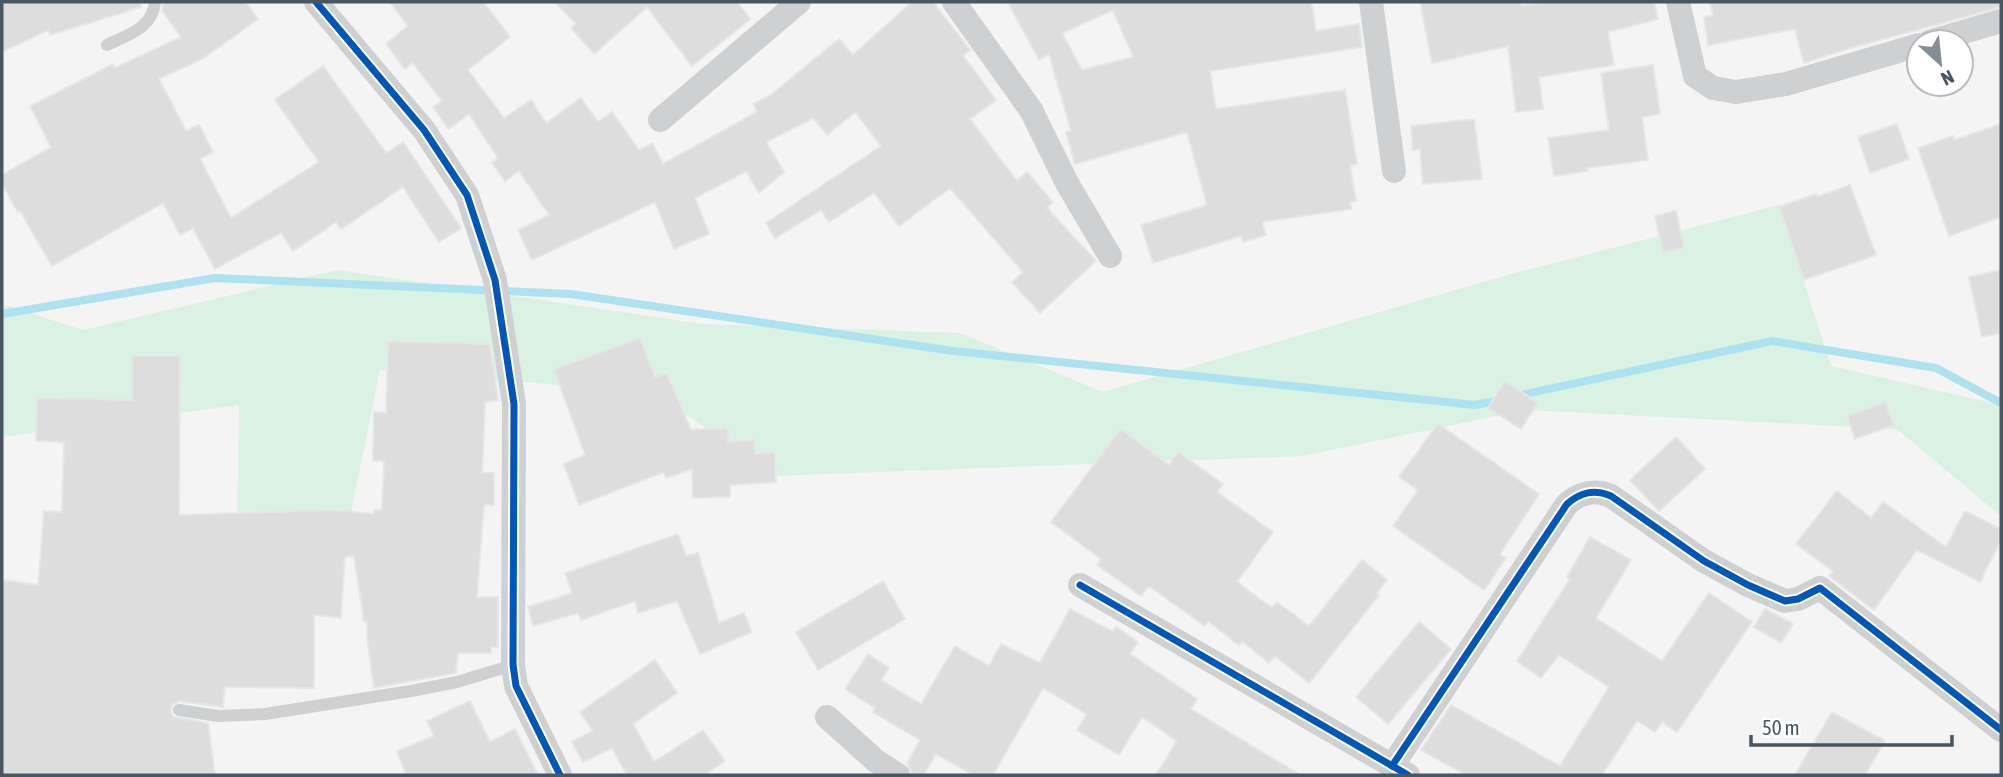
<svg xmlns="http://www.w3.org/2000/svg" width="2003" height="777" viewBox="0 0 2003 777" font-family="'Asap Condensed',sans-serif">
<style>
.green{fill:#d9f2e3}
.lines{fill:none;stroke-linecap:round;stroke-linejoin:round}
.stream{stroke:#aee2f0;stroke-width:8}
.building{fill:#ddddde;stroke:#e5e6e7;stroke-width:2;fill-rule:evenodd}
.service{stroke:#ced0d2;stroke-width:12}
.minor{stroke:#ced0d2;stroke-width:24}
.cycleway-casing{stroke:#fff;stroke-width:11}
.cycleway{stroke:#0057b8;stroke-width:7}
</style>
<rect width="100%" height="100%" fill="#f4f4f4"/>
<!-- green -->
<polygon class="green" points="1779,205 1831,366 2001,405 2001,516 1897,429 1526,410 1302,456 775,476 655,393 380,370 347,532 237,526 239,405 2,437 2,304 83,330 337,270 703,324 960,333 1103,392 1508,275"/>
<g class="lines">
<!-- stream -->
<g class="stream">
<polyline points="2,314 215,278 571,294 953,351 1475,405 1500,400"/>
<polyline points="1516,396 1772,341 1936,368 2001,403"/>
</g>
</g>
<!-- building -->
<g class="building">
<polygon points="2,2 140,2 141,7 50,35 48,30 2,52"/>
<polygon points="164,2 246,2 258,19 202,59 159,79 186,131 199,125 213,152 200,159 231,218 319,162 275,100 323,66 386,153 403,142 461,228 439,242 403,187 341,229 336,222 293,251 281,233 215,269 193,228 180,235 163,203 52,266 20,211 18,212 2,184 2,175 51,147 30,106 113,64 115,68 181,37 162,10"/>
<polygon points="390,2 483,2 510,37 468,70 504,118 531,100 546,123 581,98 598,122 612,112 639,150 652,143 663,164 757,112 753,104 772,94 839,39 853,55 912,2 933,2 970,50 963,55 996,100 970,119 1017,181 1027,172 1053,202 1047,208 1096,261 1040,313 1012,282 1023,272 950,188 899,226 874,193 829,222 821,210 775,238 766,223 881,146 855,112 827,135 813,118 766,142 784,172 759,193 746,171 695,198 709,234 674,249 655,202 532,260 518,230 549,215 519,171 505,181 492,163 498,158 469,114 449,129 433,107 442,101 413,63 405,69 386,44 408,26"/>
<polygon points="555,2 737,2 750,19 692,66 647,7 594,54 571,28 576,24"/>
<path d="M 1008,2 L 1311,2 L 1316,31 L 1359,24 L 1362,47 L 1210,71 L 1216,109 L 1345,90 L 1357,164 L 1350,165 L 1356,201 L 1350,202 L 1351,209 L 1262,222 L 1266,235 L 1243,242 L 1241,236 L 1153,263 L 1141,225 L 1207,205 L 1187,132 L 1075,164 L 1066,132 L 1071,131 L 1049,54 L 1039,60 ZM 1113,10 L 1133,57 L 1082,70 L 1062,33 Z"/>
<polygon points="1420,2 1520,2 1521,6 1551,2 1654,2 1658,19 1608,32 1614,65 1539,77 1543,109 1516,112 1508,46 1432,63"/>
<polygon points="1710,2 2001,2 2001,7 1847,49 1804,63 1795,29 1708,45 1704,17 1713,16"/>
<polygon points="1653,65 1660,114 1642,117 1648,160 1587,168 1588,171 1554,176 1548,138 1609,130 1601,73"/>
<polygon points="1474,119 1482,179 1423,184 1420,149 1413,150 1411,126"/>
<polygon points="1897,124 1909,159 1870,173 1858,137"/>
<polygon points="2001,124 2001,217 1949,236 1918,148 1953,136 1955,140"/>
<polygon points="1850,185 1876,255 1804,280 1779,207 1816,194 1817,197"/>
<polygon points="1676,211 1684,248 1663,252 1655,216"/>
<polygon points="2001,270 2001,333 1982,337 1969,277"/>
<polygon points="640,338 655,377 667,373 691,430 728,428 728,442 755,440 755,454 775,452 776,482 730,485 730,497 693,498 692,469 666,478 664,472 579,505 564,464 585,455 554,369"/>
<polygon points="388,341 490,344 498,400 485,402 482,473 494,473 494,505 484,505 477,597 498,597 498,647 491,647 491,653 458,653 456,673 374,688 367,638 367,621 364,621 354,556 345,557 341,618 314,615 314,688 225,687 223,707 180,701 172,705 171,713 174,717 208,723 215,775 2,775 2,580 38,585 44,511 62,512 64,442 36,441 37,398 132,400 132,356 180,356 179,515 335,510 373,514 374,510 382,510 384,461 373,461 374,412 386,413"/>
<polygon points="1505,381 1538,403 1521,429 1488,408"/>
<polygon points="1885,402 1894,425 1855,439 1847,416"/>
<polygon points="1438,424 1539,494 1500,554 1506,558 1484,590 1393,526 1418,490 1399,477"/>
<polygon points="1121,429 1169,465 1178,452 1223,484 1217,492 1273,532 1237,582 1272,608 1277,602 1309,626 1362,560 1387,580 1377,593 1379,595 1309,683 1275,656 1269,663 1242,641 1239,645 1208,621 1205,626 1149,586 1141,596 1097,565 1101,559 1051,522"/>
<polygon points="1676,437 1705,469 1659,511 1630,480"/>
<polygon points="1837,491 1871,518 1883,502 1946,547 1965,511 2001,529 2001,540 1980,582 1917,550 1874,610 1829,576 1833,571 1796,544"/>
<polygon points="678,534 686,556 698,553 719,623 744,613 752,632 700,654 677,601 638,613 635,601 581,620 578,613 533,626 528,607 572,593 565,573"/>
<polygon points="1590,537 1631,560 1596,618 1662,661 1709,593 1752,622 1677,732 1662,722 1655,732 1637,721 1602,775 1466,775 1421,750 1451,705 1560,766 1609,687 1559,655 1541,678 1517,661 1570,579 1567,577"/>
<polygon points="883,581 905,619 818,670 796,632"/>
<polygon points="1070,609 1113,632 1116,627 1138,642 1130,654 1197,699 1191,709 1300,775 1156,775 1177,741 1142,717 1119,755 1077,730 1087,714 1043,688 993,775 973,775 936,754 924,775 913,775 907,763 920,740 873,712 875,708 845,689 868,654 889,668 881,680 921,704 955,646 989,666 1001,644 1040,663"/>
<polygon points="1765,609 1793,624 1781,643 1754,627"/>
<polygon points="1419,622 1451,649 1388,724 1356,697"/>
<polygon points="655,660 677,693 633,724 654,762 703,730 725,761 704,775 627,775 612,748 583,762 572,742 593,731 580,712"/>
<polygon points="470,701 490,742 515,729 538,775 406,775 397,751 434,736 427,721"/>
<polygon points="1832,712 1885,741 1865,775 1795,775"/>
</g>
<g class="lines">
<!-- service -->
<g class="service">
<path d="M 107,45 C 127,35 153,28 155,2"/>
<polyline points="179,710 218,716 265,714 411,691 457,682 513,665"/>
</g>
<!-- minor -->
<g class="minor">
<polyline points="316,2 424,130 467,195 495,280 514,404 513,665 516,686 560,775"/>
<polyline points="954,2 1031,110 1067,183 1110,256"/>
<polyline points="1371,2 1394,171"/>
<polyline points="1678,2 1695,76 1713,88 1736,92 1786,84 1919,45"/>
<polyline points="1929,42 2001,21"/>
<polyline points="660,120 799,2"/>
<polyline points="1080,585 1408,775"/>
<polyline points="827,717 876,761 898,775"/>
<path d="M 1392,766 L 1567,504 C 1581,492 1594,489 1611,496 L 1704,561 L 1748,585 L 1785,601 L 1798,599 L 1820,588 L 2001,730"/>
</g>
<defs>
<g id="cycleway">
<polyline points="316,2 424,130 467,195 495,280 514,404 513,665 516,686 560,775"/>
<polyline points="1080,585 1408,775"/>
<path d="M 1392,766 L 1567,504 C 1581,492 1594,489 1611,496 L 1704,561 L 1748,585 L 1785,601 L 1798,599 L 1820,588 L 2001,730"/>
</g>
</defs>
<!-- cycleway casing -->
<use href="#cycleway" class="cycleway-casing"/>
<!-- cycleway -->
<use href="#cycleway" class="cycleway"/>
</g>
<!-- border -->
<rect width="2003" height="777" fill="none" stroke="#4a5661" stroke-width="7"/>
<!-- north arrow -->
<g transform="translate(1940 63) rotate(153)"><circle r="33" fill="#ffffff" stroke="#b7bbc0" stroke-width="2"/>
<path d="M0-5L12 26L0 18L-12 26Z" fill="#868d94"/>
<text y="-10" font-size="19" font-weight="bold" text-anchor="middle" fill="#4a5661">N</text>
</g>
<!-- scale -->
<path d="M1751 735v10h201v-10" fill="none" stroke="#4a5661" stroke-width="3.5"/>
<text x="1762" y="735" font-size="21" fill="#4a5661" stroke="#ffffff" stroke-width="5" paint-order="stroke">50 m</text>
</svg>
